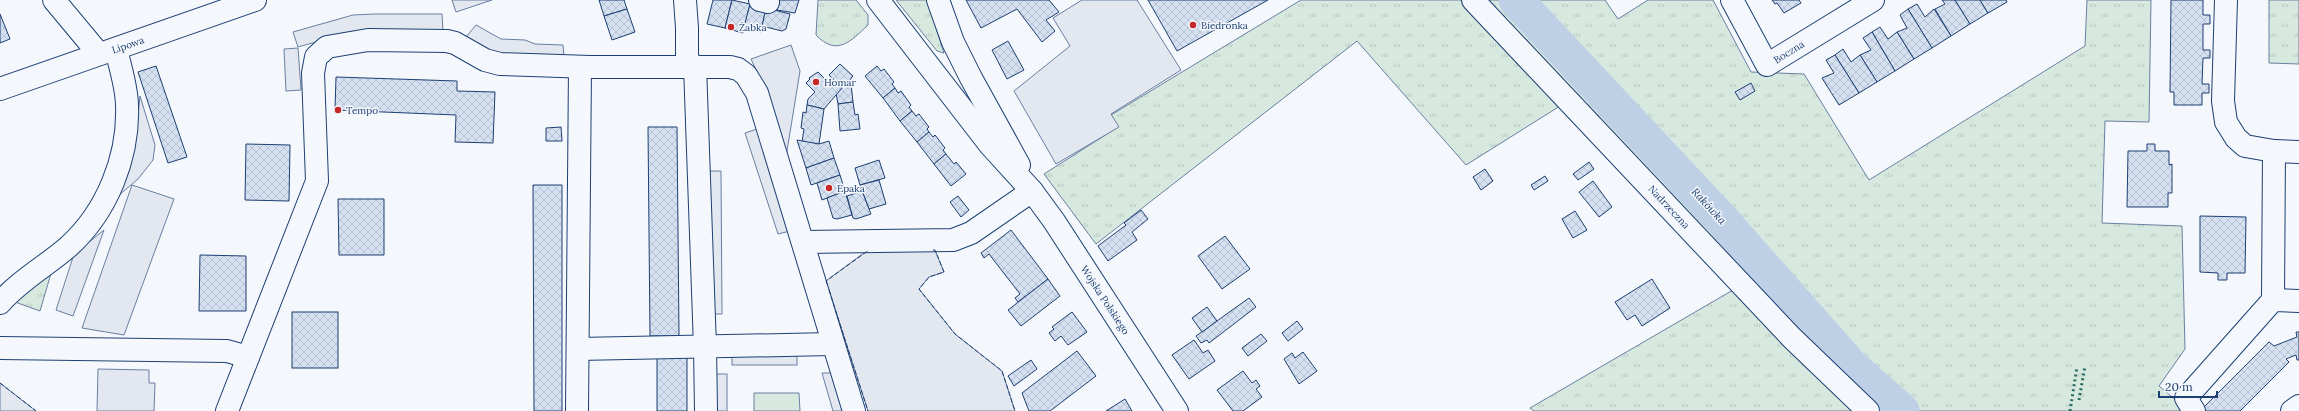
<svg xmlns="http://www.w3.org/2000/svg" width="2299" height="411" viewBox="0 0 2299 411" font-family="Lora,serif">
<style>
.grass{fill:url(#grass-tufts);stroke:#687fa3}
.pitch{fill:#d7e8df;stroke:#687fa3}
.parking{fill:#e3e8f0;stroke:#687fa3}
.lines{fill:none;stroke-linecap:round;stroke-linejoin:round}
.river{stroke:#bed0e5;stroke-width:35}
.building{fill:url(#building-cross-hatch);stroke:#1d3f73}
.minor-casing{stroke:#1d3f73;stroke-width:24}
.minor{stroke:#f4f7fb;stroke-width:22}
.hedge{stroke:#2c6c60;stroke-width:3;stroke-dasharray:2 3;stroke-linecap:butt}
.fence{stroke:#1d3f73;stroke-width:1;stroke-dasharray:5 2;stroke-linecap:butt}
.poi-dot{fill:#c62828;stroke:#f4f7fb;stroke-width:1.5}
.labels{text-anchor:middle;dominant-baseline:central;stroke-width:3;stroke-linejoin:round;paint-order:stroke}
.poi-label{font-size:10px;fill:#1d3f73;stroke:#f4f7fb;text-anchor:start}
.street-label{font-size:10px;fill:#1d3f73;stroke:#f4f7fb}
.water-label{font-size:11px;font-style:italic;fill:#1d3f73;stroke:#f4f7fb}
</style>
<defs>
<pattern id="grass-tufts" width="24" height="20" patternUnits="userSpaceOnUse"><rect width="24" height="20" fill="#d7e8df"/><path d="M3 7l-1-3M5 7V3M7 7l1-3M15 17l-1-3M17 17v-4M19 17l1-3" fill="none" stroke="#b8c8c3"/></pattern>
<pattern id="building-cross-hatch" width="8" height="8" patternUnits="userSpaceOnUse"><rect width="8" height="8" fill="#d5e0f0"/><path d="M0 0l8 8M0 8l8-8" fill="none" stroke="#b6c1d1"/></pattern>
</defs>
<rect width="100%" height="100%" fill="#f4f7fb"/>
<!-- grass -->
<g class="grass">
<path d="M 818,0 L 856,0 L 868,15 L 868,25 C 851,41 837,57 816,35 Z"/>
<polygon points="896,0 927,0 944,53 937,51"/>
<polygon points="1301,0 1605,0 1618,19 1648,0 1713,0 1751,72 1804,74 1869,180 2085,46 2087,0 2151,0 2149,122 2105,121 2102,223 2182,226 2185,349 2159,386 2189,411 1534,411 1530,408 1733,290 1560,106 1466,165 1357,41 1096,244 1044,174 1118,127 1111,115"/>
<polygon points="2269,0 2299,0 2299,64 2269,63"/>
<polygon points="52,270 40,311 15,302"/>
</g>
<!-- pitch -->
<polygon class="pitch" points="754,393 799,393 800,411 754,411"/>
<!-- parking -->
<g class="parking">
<polygon points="452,0 492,0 456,12"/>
<polygon points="1082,0 1137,0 1181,70 1111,114 1119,127 1056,164 1014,91 1070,46 1053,18"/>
<polygon points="374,14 442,14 443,32 345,34 298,47 293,32 353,15"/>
<polygon points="476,25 501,39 525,40 535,44 563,45 564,57 495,55 466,37"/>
<polygon points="791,45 800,71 786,157 762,83 751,59"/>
<polygon points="298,48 301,90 286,91 284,49"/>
<polygon points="140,96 155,145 153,160 138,179 118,196 135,146"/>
<polygon points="757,129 790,231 778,234 745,133"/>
<polygon points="707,171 721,171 722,314 708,314"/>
<polygon points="132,185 174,199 124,335 82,328"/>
<polygon points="104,230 73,316 56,310 74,254"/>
<polygon points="869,249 935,250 944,272 929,277 919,289 955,334 1002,371 1015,411 868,411 826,281"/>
<rect x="732" y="352" width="65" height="13"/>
<polygon points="98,369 149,370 149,383 155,383 154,411 97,411"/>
<polygon points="822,373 835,373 846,411 833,411"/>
<rect x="712" y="374" width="15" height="37"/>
<polygon points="0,383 36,411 0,411"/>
</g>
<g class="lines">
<!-- river -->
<polyline class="river" points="1516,0 1723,221 1852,367 1902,411"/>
</g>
<!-- building -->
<g class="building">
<polygon points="599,0 624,0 627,9 604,16"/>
<polygon points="713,0 732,0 725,28 707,24"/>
<polygon points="732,0 750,4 743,33 725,28"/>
<polygon points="773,0 799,0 795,13 771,9"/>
<polygon points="966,0 1049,0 1059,12 1046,20 1055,31 1042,42 1017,9 981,28"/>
<polygon points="1148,0 1268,0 1177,51"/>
<polygon points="1772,0 1799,0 1801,3 1784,13 1777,3 1775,4"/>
<polygon points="1942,0 1955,0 1970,24 1951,36 1935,9 1945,4"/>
<polygon points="1955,0 1980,0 1988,13 1970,24"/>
<polygon points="1980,0 2006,0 2007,2 1988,13"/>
<polygon points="2171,0 2203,0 2203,15 2210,15 2210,24 2203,24 2203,50 2210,50 2210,58 2203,58 2202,84 2209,84 2209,93 2202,93 2202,105 2174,105 2174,92 2170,92"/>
<polygon points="750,4 766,8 761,32 744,27"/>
<polygon points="1917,4 1925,17 1934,9 1951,36 1932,48 1908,9"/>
<polygon points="766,8 790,14 786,29 782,31 762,26"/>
<polygon points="627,9 635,32 612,40 604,16"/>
<polygon points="1908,9 1932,48 1914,59 1897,32 1907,28 1900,15"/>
<polygon points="0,14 10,39 0,43"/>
<polygon points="1880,27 1888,39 1897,32 1914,59 1895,71 1872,32"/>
<polygon points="1872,32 1895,71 1877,82 1860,55 1871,50 1863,38"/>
<polygon points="1008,41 1024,70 1007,79 992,50"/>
<polygon points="1843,49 1851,62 1860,55 1877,82 1859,93 1835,55"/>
<polygon points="1835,55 1859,93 1839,105 1822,78 1834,73 1826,60"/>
<polygon points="840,64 853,76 849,81 851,84 853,102 838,104 836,93 842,88 829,75"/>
<polygon points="156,66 187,157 168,163 138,72"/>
<polygon points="877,66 881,71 884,69 894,82 892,84 895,88 883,98 865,76"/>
<polygon points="818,72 830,84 834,80 842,88 824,109 807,105 808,99 815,92 806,83 810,79 809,78"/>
<polygon points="336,77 457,81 457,91 495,92 493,143 455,142 456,115 335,110"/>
<polygon points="1751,83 1755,91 1740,100 1735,92"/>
<polygon points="895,88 898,93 901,91 911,105 909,107 912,111 900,121 883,98"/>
<polygon points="853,102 855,115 858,114 860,129 840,131 838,104"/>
<polygon points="807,105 824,109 819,144 802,142 804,129 801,128 803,112 806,113"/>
<polygon points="912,111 916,116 919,114 929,127 927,129 929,132 917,142 900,121"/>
<polygon points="561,127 562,141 546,141 546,128"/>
<polygon points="648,127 677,127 679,336 650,336"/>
<polygon points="929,132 933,137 935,135 945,148 943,150 946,154 934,164 917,142"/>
<polygon points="797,140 819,144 829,141 834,158 806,168"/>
<polygon points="246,144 290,145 289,201 245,200"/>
<polygon points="2147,144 2155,144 2155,151 2169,151 2169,165 2172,164 2172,193 2168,193 2168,207 2127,207 2128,151 2147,151"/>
<polygon points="946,154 954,164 956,162 966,174 951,186 934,164"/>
<polygon points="834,158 840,175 811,185 806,168"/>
<polygon points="879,160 885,178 860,185 855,168"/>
<polygon points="1589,162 1594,169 1578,180 1573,174"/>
<polygon points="1485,169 1493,181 1481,190 1473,177"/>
<polygon points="840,175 845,191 822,200 817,183"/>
<polygon points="1545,176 1548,181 1534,190 1531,185"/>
<polygon points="879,180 886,204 869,209 860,185"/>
<polygon points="1593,181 1612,207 1599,217 1579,192"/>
<polygon points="533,185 562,185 562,411 534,411"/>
<polygon points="845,191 852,215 837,219 833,218 827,198"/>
<polygon points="862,191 871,214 856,219 853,218 847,196"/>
<polygon points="958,196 969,210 961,217 950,202"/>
<polygon points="338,199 384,199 384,255 339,255"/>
<polygon points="1141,210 1148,219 1132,232 1137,240 1108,261 1098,246 1126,225 1124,223"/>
<polygon points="1575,211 1587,230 1573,238 1562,219"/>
<polygon points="2200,216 2246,217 2245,273 2227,273 2227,280 2218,280 2218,273 2200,272"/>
<polygon points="1011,230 1048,279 1018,302 1015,298 1020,294 989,254 984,258 981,253"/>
<polygon points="1225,236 1250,269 1222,289 1198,256"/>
<polygon points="200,255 246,256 246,311 199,311"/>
<polygon points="1048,279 1060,296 1021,326 1008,310"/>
<polygon points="1652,279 1670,308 1642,326 1635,315 1627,320 1615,302"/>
<polygon points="1249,298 1256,307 1209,343 1207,340 1201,343 1196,336"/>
<polygon points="1207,307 1217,321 1202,332 1192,318"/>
<rect x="292" y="312" width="46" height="56"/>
<polygon points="1072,312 1087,332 1068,345 1061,336 1055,341 1049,333 1054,329 1052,327"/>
<polygon points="1297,321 1303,329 1288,341 1282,333"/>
<polygon points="2296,332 2299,332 2299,360 2297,360 2296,355 2286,359 2289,362 2240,411 2205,411 2202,409 2269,342 2274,346 2297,337"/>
<polygon points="1261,334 1267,341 1248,356 1242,348"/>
<polygon points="1194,340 1203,353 1208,350 1215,361 1189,379 1172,355"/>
<polygon points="1077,351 1096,376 1050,411 1029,411 1022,393"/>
<polygon points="1303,352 1317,371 1299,384 1284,359 1292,353 1295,358"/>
<polygon points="687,354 687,411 657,411 657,355"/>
<polygon points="1031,360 1037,369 1014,386 1008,376"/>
<polygon points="1243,371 1252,383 1256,380 1260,386 1256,389 1262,397 1243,411 1233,411 1217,390"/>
<polygon points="1125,399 1132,411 1106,411"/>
</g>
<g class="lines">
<defs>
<g id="minor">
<polyline points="54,0 99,54"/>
<polyline points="685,0 687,28 687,66"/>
<polyline points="760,0 768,2"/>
<polyline points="878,0 990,145 1032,191 1054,221 1177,411"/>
<polyline points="938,0 953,42 971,78 1019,165"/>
<polyline points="1473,0 1792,338 1868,411"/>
<polyline points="1732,0 1767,65 1873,0"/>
<polyline points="2226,0 2223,101 2226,122 2236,138 2245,146 2274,151"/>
<polyline points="695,66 705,347 706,411"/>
<polyline points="0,89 255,0"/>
<polyline points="804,242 953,240 971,233 1032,191"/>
<polyline points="2273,300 2274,151 2299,152"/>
<path d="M 0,303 C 19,281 46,266 68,247 C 107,212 129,157 127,106 C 127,87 120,67 116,49"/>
<polyline points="0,348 227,351 248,357"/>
<polyline points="578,349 832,344"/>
<polyline points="227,411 317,181 313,73 316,57 327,47 368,40 447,41 455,43 485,60 500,64 590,67 730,67 738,69 746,75 757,93 854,411"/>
<polyline points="577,411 580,67"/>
<polyline points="2194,411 2186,398 2273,300 2299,301"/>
<polyline points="2292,411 2299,406"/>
</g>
</defs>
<!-- minor casing -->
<use href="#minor" class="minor-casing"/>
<!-- minor -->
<use href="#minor" class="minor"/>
<!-- hedge -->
<g class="hedge">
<polyline points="2079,400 2085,366"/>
<polyline points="2070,411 2077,367"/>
</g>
<!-- fence -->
<g class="fence">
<polyline points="933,250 935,250 944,272 929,277 919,289 955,334 1002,371 1015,411"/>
<polyline points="827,284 826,281 869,250"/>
<polyline points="829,290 868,411"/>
<polyline points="0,383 36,411"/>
</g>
</g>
<!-- markers -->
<g class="poi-dot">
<circle cx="1193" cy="25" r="4"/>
<circle cx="731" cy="27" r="4"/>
<circle cx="816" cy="82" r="4"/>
<circle cx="338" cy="110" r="4"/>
<circle cx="829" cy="188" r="4"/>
</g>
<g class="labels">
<!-- poi labels -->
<g class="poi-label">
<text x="1201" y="25">Biedronka</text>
<text x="739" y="27">Żabka</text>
<text x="824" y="82">Homar</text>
<text x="346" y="110">Tempo</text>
<text x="837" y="188">Epaka</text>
</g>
<!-- street labels -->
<g class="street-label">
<text transform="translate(128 45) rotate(-19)">Lipowa</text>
<text transform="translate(1789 52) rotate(-32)">Boczna</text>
<text transform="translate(1669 207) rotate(47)">Nadrzeczna</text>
<text transform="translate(1105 300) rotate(57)">Wojska Polskiego</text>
</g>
<!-- water labels -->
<g class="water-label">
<text transform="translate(1709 206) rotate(47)">Rakówka</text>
</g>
</g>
<!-- scale -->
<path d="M2159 391v6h58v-6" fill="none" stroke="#1d3f73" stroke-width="2"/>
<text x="2165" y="391" font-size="12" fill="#1d3f73" stroke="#f4f7fb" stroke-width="3" paint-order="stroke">20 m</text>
</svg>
